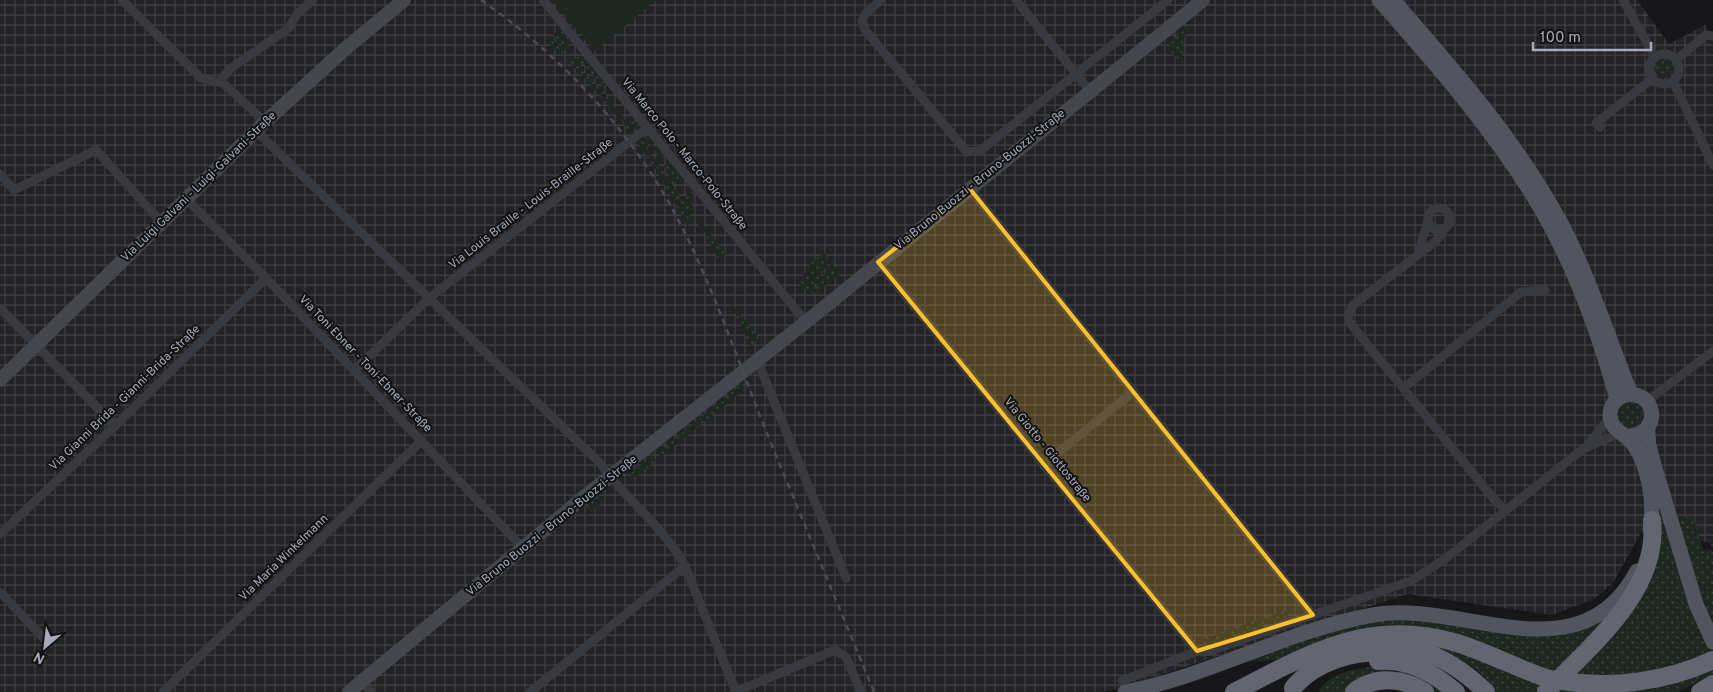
<svg xmlns="http://www.w3.org/2000/svg" width="1713" height="692" viewBox="0 0 1713 692" font-family="Overpass,sans-serif">
<style>
.industrial{fill:url(#industrial-grid)}
.grass{fill:url(#grass-dots)}
.garden{fill:#1e2820}
.lines{fill:none;stroke-linecap:round;stroke-linejoin:round}
.minor{stroke:#393a40;stroke-width:9}
.secondary{stroke:#45474f;stroke-width:14}
.primary{stroke:#53555e;stroke-width:15}
.motorway{stroke:#636670;stroke-width:18}
.rail{stroke:#4a4c54;stroke-width:2.5;stroke-dasharray:6 5;stroke-linecap:butt}
.motorway-bridge{stroke:#636670;stroke-width:18}
.marked{fill:#ffc029;fill-opacity:0.2;stroke:#ffc029;stroke-width:4;stroke-linejoin:round}
.labels{text-anchor:middle;dominant-baseline:central;stroke-width:4;stroke-linejoin:round;paint-order:stroke}
.street-label{font-size:12px;fill:#a7acba;stroke:#121214}
</style>
<defs>
<pattern id="industrial-grid" width="8" height="8" patternUnits="userSpaceOnUse" patternTransform="scale(1.25)"><rect width="8" height="8" fill="#232326"/><path d="M0 4h8M4 0v8" fill="none" stroke="#404043"/></pattern>
<pattern id="grass-dots" width="8" height="8" patternUnits="userSpaceOnUse" patternTransform="scale(1.25)"><rect width="8" height="8" fill="#1e2820"/><path d="M2 2h.1M6 6h.1" fill="none" stroke="#3c443e" stroke-width="1.8" stroke-linecap="round"/></pattern>
</defs>
<rect width="100%" height="100%" fill="#171719"/>
<!-- industrial -->
<polygon class="industrial" points="0,0 1637,0 1669,44 1705,25 1713,37 1713,549 1710,543 1643,529 1613,583 1594,599 1552,615 1408,594 1117,689 1101,692 0,692"/>
<!-- grass -->
<g class="grass">
<path d="M 1186,26 L 1190,31 C 1178,41 1185,50 1182,63 L 1172,54 L 1169,48 L 1171,42 Z"/>
<polygon points="560,28 571,41 561,55 545,40 550,36 560,46 562,44 553,34"/>
<polygon points="578,57 586,60 606,85 603,87 583,63 579,67 600,89 597,92 569,62"/>
<circle cx="1664" cy="69" r="9"/>
<polygon points="603,91 628,124 634,121 637,125 631,133 599,94"/>
<polygon points="646,137 664,156 660,159 648,141 646,142 649,147 647,149 660,166 655,169 637,142"/>
<polygon points="670,162 682,177 672,185 681,199 692,191 694,193 688,227 657,171 661,168 669,182 672,180 664,166"/>
<polygon points="698,222 701,222 725,253 724,260 717,258 704,231 701,232"/>
<polygon points="824,253 830,260 810,292 798,284 811,263"/>
<polygon points="832,262 839,275 814,294 812,293"/>
<polygon points="730,302 759,338 750,346"/>
<polygon points="741,384 745,389 661,457 658,453"/>
<circle cx="1630" cy="415" r="13"/>
<polygon points="1645,438 1713,636 1713,657 1655,676 1567,677 1626,606 1654,519 1636,442"/>
<polygon points="652,456 656,461 630,481 631,473"/>
<polygon points="600,495 604,501 586,517 588,505"/>
<polygon points="1674,516 1694,518 1703,550 1711,549 1713,553 1713,631"/>
<polygon points="1294,608 1287,616 1209,643 1200,640"/>
<polygon points="1614,608 1556,675 1452,639 1280,660 1238,662 1307,635 1381,617 1521,633"/>
<polygon points="1438,643 1547,684 1540,692 1491,692 1451,661 1329,650"/>
<path d="M 1383,666 L 1399,667 L 1448,692 L 1429,692 L 1413,682 L 1348,692 L 1318,692 C 1332,670 1359,668 1383,666 Z"/>
<polygon points="1713,666 1713,674 1678,692 1551,692 1558,684"/>
</g>
<!-- garden -->
<polygon class="garden" points="552,0 656,0 595,51"/>
<g class="lines">
<!-- minor -->
<g class="minor">
<polyline points="122,0 201,78 223,83 265,122"/>
<polyline points="543,0 806,322"/>
<polyline points="881,0 865,14 862,21 865,30 967,152 980,151 1168,0"/>
<polyline points="1016,0 1090,91"/>
<polyline points="1623,0 1655,57"/>
<circle cx="1664" cy="69" r="15"/>
<polyline points="1676,60 1706,35 1713,36"/>
<polyline points="1673,81 1713,165"/>
<polyline points="219,82 230,69 289,28 297,14 313,0"/>
<polyline points="1600,127 1596,123 1652,79"/>
<path d="M 256,131 L 600,463 C 625,500 663,525 685,566 L 736,692"/>
<polyline points="0,174 14,190 96,150 163,224"/>
<polyline points="970,189 1313,615"/>
<polyline points="187,200 266,278 523,548"/>
<circle cx="1439" cy="219" r="11"/>
<polyline points="1446,227 1436,241 1353,305 1348,316 1349,322 1493,498 1505,510"/>
<polyline points="1418,255 1428,219"/>
<polyline points="878,262 1197,651"/>
<polyline points="0,308 115,426"/>
<polyline points="757,360 846,578"/>
<polyline points="354,371 428,299 647,128"/>
<polyline points="1405,387 1521,292 1545,290"/>
<polyline points="1647,401 1713,351"/>
<polyline points="1588,444 1610,417"/>
<polyline points="1043,465 1134,391"/>
<polyline points="0,534 115,426 266,278"/>
<polyline points="0,592 49,644"/>
<polyline points="362,681 371,692"/>
<polyline points="1122,681 1197,651 1209,651 1411,581 1445,559 1584,448 1620,433"/>
<polyline points="163,692 421,441"/>
<polyline points="530,692 685,566"/>
<polyline points="735,692 835,650 846,657 861,692"/>
</g>
<!-- secondary -->
<g class="secondary">
<polyline points="0,380 265,122 345,49 404,0"/>
<polyline points="349,692 584,497 806,322 1203,0"/>
</g>
<!-- primary -->
<g class="primary">
<path d="M 1379,0 C 1437,65 1497,134 1541,209 C 1576,269 1599,334 1617,399"/>
<path d="M 1393,0 C 1454,70 1518,142 1562,225 C 1590,279 1608,337 1631,394"/>
<polyline points="1647,428 1649,446 1655,468 1696,604 1713,642"/>
<path d="M 1627,437 C 1634,435 1642,434 1647,428 C 1656,417 1651,400 1639,396 C 1625,390 1609,401 1610,416 C 1611,431 1627,434 1634,445 C 1649,467 1655,505 1650,530"/>
<path d="M 1125,692 C 1210,676 1288,630 1373,615 C 1461,599 1580,680 1637,571"/>
</g>
<!-- motorway -->
<g class="motorway">
<path d="M 1377,645 C 1420,642 1456,663 1486,692"/>
<path d="M 1378,661 C 1408,658 1434,673 1456,692"/>
<path d="M 1563,681 C 1612,689 1668,681 1713,660"/>
<path d="M 1293,688 C 1315,661 1357,649 1392,653"/>
<path d="M 1234,692 C 1311,653 1368,617 1457,643 C 1489,653 1518,669 1549,679"/>
<path d="M 1354,692 C 1375,675 1404,678 1425,692"/>
<path d="M 1546,692 C 1590,646 1660,591 1652,520"/>
<polyline points="1700,692 1713,684"/>
</g>
<!-- rail -->
<path class="rail" d="M 481,0 C 557,53 621,120 668,201 C 707,270 733,348 762,421 C 799,512 837,602 874,692"/>
<!-- motorway-bridge -->
<polyline class="motorway-bridge" points="1549,679 1563,681"/>
</g>
<!-- marked area -->
<path class="marked" d="M 970,189 L 1313,615 L 1197,651 L 878,262 Z"/>
<g class="labels">
<!-- street labels -->
<g class="street-label">
<text transform="translate(684 154) rotate(51)">Via Marco Polo - Marco-Polo-Straße</text>
<text transform="translate(980 180) rotate(-39)">Via Bruno Buozzi - Bruno-Buozzi-Straße</text>
<text transform="translate(199 187) rotate(-44)">Via Luigi Galvani - Luigi-Galvani-Straße</text>
<text transform="translate(531 204) rotate(-38)">Via Louis Braille - Louis-Braille-Straße</text>
<text transform="translate(365 364) rotate(46)">Via Toni Ebner - Toni-Ebner-Straße</text>
<text transform="translate(125 398) rotate(-44)">Via Gianni Brida - Gianni-Brida-Straße</text>
<text transform="translate(1047 450) rotate(51)">Via Giotto - Giottostraße</text>
<text transform="translate(552 526) rotate(-39)">Via Bruno Buozzi - Bruno-Buozzi-Straße</text>
<text transform="translate(284 558) rotate(-44)">Via Maria Winkelmann</text>
</g>
</g>
<!-- north arrow -->
<g transform="translate(45 647) rotate(208)" stroke="#121214" stroke-width="4" paint-order="stroke">
<path d="M0-4L9 19L0 12L-9 19Z" fill="#a7acba"/>
<text y="-8" font-size="14" font-weight="bold" text-anchor="middle" fill="#a7acba">N</text>
</g>
<!-- scale -->
<path d="M1533 42v8h118v-8" fill="none" stroke="#a7acba" stroke-width="2.5"/>
<text x="1540" y="42" font-size="15" fill="#a7acba" stroke="#121214" stroke-width="4" paint-order="stroke">100 m</text>
</svg>
